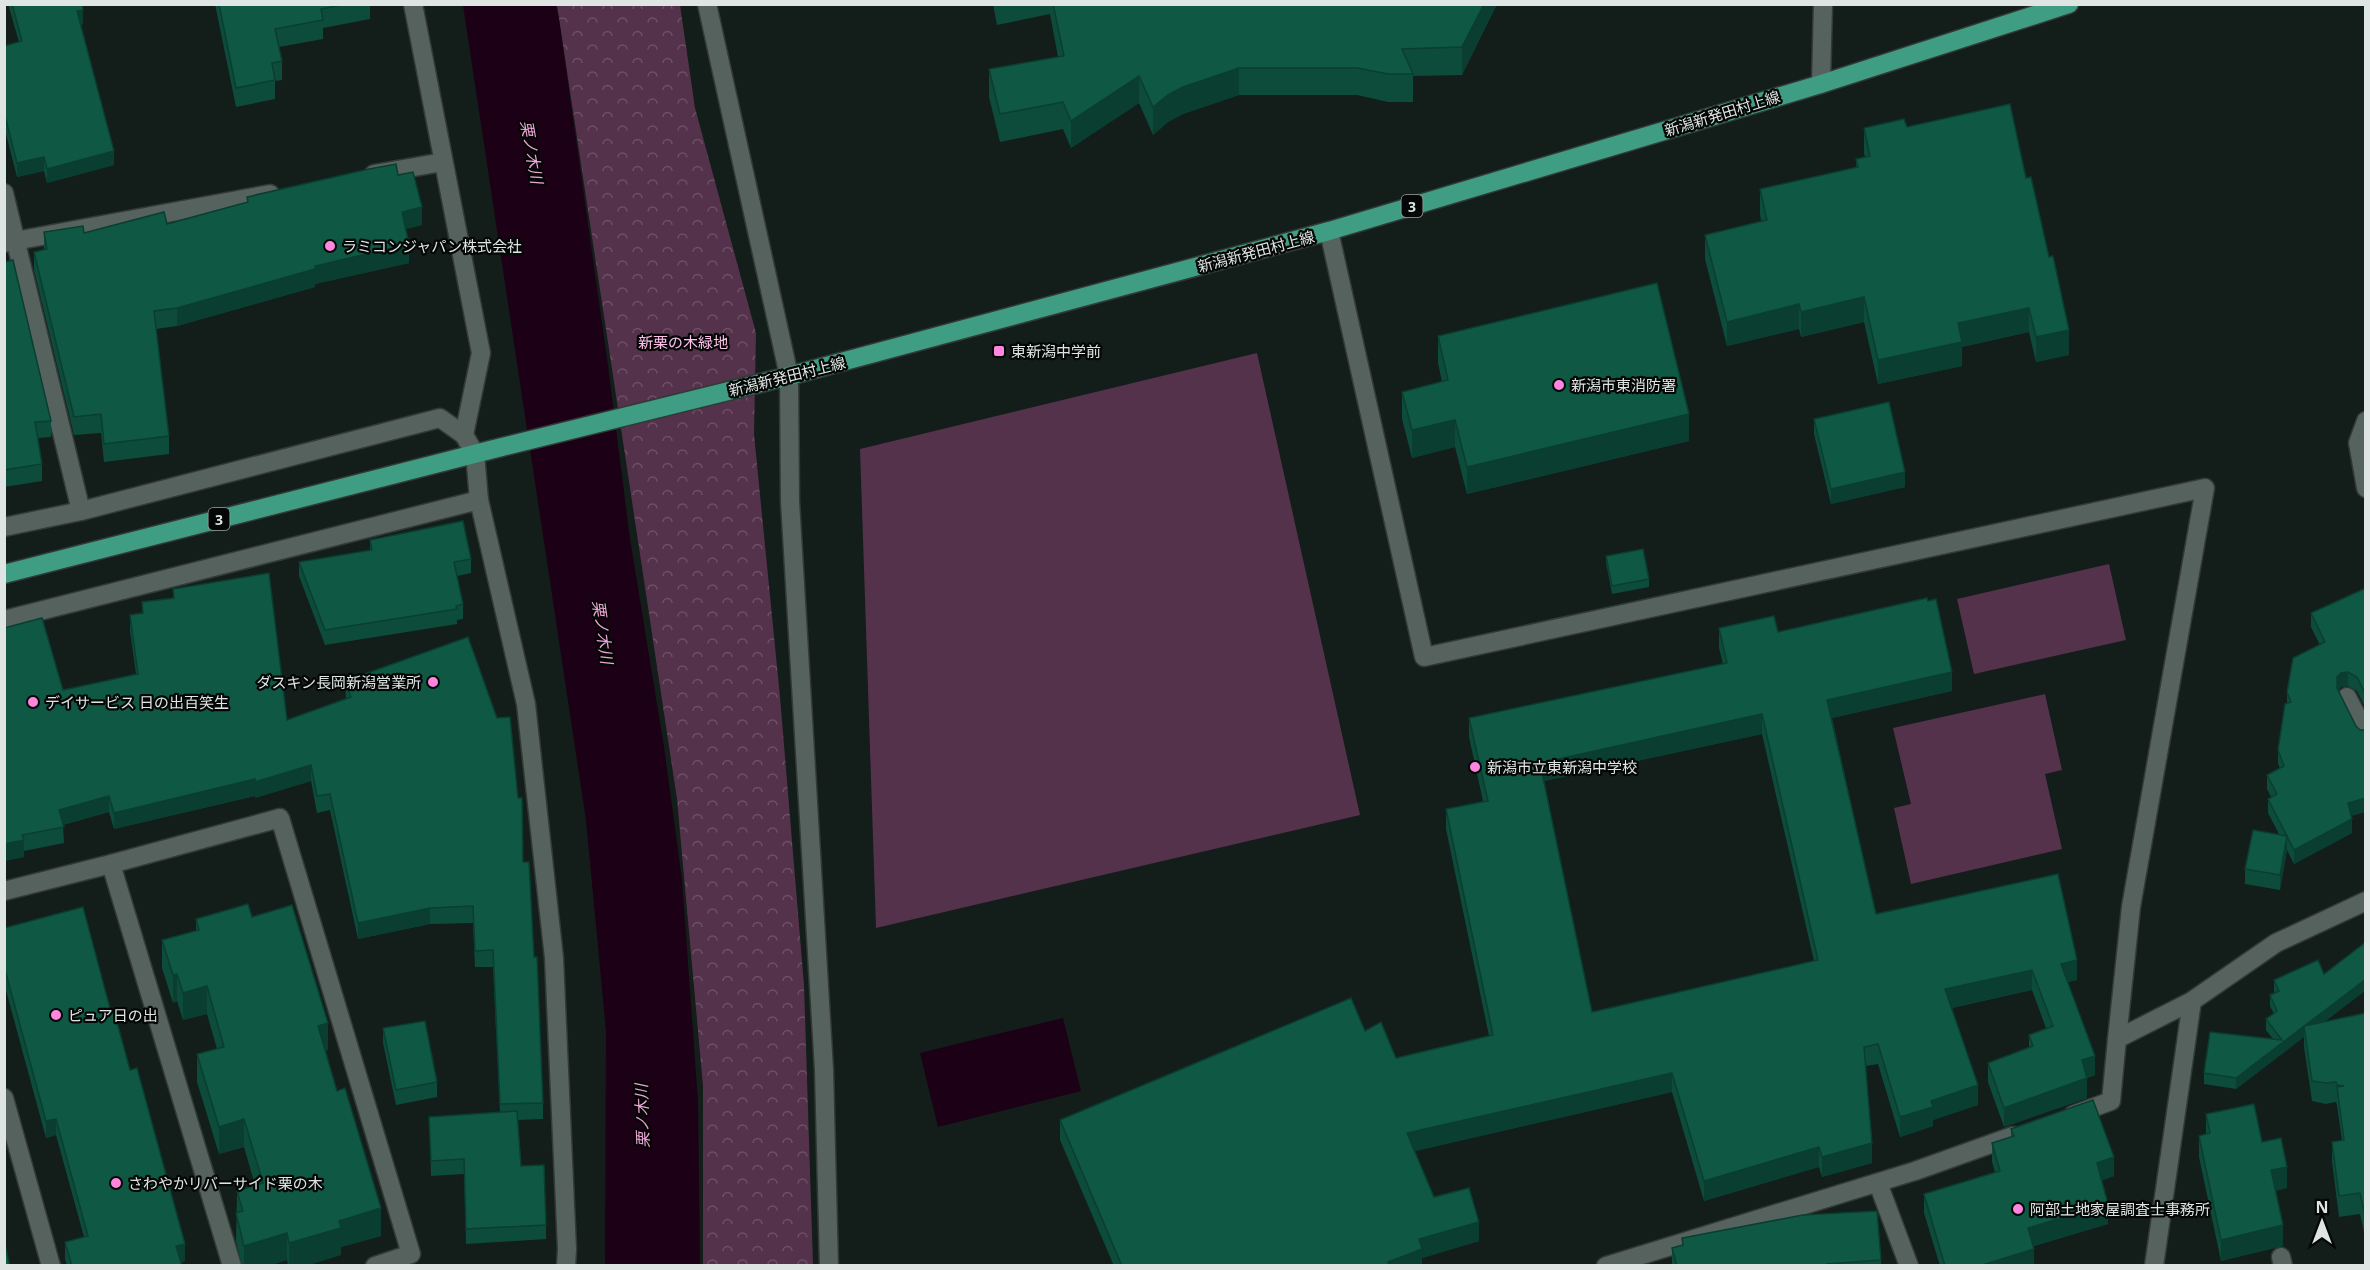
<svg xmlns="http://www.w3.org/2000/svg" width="2370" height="1270" viewBox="0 0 2370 1270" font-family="'Noto Sans','Noto Sans JP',sans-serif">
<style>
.forest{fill:url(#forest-crowns)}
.pitch{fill:#55324b}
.water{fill:#1c0015}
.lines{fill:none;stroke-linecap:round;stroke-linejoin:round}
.minor-casing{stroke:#323936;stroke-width:21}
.major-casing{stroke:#323936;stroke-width:21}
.minor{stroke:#55625d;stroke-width:18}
.major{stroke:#3f9d83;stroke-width:18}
.wall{fill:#0d4c3a;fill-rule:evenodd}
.shaded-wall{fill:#0a3e30}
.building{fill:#0f5844;stroke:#0a3e30;stroke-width:1.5;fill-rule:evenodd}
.poi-dot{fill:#ff85de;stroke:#040705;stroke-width:2}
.labels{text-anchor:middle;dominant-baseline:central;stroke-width:4.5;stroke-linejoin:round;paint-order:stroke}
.shield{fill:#040705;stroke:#9da2a0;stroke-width:1.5}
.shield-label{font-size:14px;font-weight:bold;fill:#dee5e2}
.street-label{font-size:15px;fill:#dee5e2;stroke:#040705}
.poi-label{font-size:15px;fill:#dee5e2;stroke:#040705;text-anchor:start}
.park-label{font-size:15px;fill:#fdc1ea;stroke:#040705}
.water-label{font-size:16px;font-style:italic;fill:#eea6d8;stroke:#040705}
</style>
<defs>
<pattern id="forest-crowns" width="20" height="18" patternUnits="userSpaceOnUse" patternTransform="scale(1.5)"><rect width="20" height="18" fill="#55324b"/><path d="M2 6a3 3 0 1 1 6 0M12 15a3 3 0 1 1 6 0" fill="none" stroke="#6d5065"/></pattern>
</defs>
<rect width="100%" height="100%" fill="#131d19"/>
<!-- forest -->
<polygon class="forest" points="557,5 680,5 695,108 756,333 754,434 780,697 804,985 813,1265 703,1265 703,1086 677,799"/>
<!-- pitch -->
<g class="pitch">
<polygon points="1257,353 1360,815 876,928 860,449"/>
<polygon points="2109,564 2126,640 1974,674 1957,599"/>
<polygon points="2045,694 2062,770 2045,774 2062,849 1911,884 1894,808 1911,804 1893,728"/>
</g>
<!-- water -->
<g class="water">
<polygon points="463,5 556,5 559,19 608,366 630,539 664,747 682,880 698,1102 700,1265 605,1265 606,1031 586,820"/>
<polygon points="1063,1018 1081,1091 938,1127 920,1053"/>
</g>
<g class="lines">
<defs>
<g id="minor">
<polyline points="413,4 481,353 464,435 475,454 479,500 526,704 554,958 567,1249 566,1266"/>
<polyline points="707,4 789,376 790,501 824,1070 829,1266"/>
<polyline points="1821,84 1823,4"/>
<polyline points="374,174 443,162"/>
<polyline points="4,193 81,511"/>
<polyline points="1329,231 1424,657 2205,488 2131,907 2117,1039"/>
<polyline points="4,243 270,194"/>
<polyline points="2366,421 2358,443 2366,488"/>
<polyline points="4,527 81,511 440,418 464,435"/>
<polyline points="4,620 479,500"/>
<polyline points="2347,697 2366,734"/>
<polyline points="4,891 111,864"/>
<polyline points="4,1098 51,1266"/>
<polyline points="2073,1115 2111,1101 2117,1039 2192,1001 2276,943 2366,901"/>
<polyline points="1878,1183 1909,1266"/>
<polyline points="2281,1257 2283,1266"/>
<polyline points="232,1266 111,864 280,818 411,1254 375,1266"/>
<polyline points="1606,1266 1915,1171 2013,1136"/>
<polyline points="2154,1266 2192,1001"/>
</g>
<polyline id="major" points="4,574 490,450 789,376 1329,231 1821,84 2069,4"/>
</defs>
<!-- minor casing -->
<use href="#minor" class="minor-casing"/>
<!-- major casing -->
<use href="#major" class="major-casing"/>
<!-- minor -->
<use href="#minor" class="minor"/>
<!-- major -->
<use href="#major" class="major"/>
</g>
<!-- wall -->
<g class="wall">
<polygon points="8,4 82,4 83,24 81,25 114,165 47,183 44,171 17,177 4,126 4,46 19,42"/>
<polygon points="215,4 370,4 370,19 323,28 323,39 279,47 282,61 282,80 275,81 275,99 236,107"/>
<polygon points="993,4 1496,4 1496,6 1462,75 1413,76 1413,102 1388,102 1357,95 1239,95 1183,114 1168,122 1153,135 1139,103 1071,148 1063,129 1000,142 989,97 989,69 1058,57 1050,14 997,25"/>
<polygon points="1907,127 2026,178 2069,355 2036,362 2029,332 1962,347 1962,366 1878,384 1864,322 1801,337 1799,329 1727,346 1705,259 1705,235 1761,221 1760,214 1760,189 1856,168 1856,159 1865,157 1864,153 1864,128"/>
<polygon points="398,175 422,225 406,229 409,263 315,284 315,287 177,326 156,329 169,436 169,454 104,462 101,433 74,435 34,270 34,252 44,250 44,232 84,233 167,224 247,203 247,197"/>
<polygon points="4,262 51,421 51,437 38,438 42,464 42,481 4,487"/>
<polygon points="1438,336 1689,441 1467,494 1455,447 1412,458 1402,419 1402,392 1442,382 1438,363"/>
<polygon points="1814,419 1905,487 1831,504 1814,434"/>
<polygon points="370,540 471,559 471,573 457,576 463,604 463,619 457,620 457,624 325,645 299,576 299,562 370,550"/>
<polygon points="1606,556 1649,579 1649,587 1612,594 1606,563"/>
<polygon points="2366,588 2366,709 2357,691 2348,686 2341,687 2338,690 2351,816 2352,833 2294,864 2287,850 2280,890 2245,884 2245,869 2279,834 2268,813 2268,799 2271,797 2267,789 2267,775 2280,768 2278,764 2278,750 2287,703 2287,692 2320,645 2311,627 2311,613"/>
<polygon points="173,589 287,720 346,699 345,681 523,862 534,957 543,1103 543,1119 518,1120 521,1166 546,1225 546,1239 466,1244 464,1174 431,1176 429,1117 500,1113 493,967 475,967 473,923 430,924 358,939 330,810 317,813 311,781 255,798 255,796 114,829 109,812 63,825 64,843 24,851 24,857 4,861 4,628 63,690 136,674 130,631 130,615 142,613 142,602 173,598"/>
<path d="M 1719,628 L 1778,632 L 1952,691 L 1832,718 L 1876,914 L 2077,980 L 2067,982 L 2095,1075 L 2087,1078 L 2087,1098 L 2004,1127 L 1988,1082 L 1988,1063 L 2029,1048 L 2029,1035 L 2046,1028 L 2032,990 L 1952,1008 L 1978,1105 L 1933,1120 L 1933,1126 L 1900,1137 L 1878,1064 L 1866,1066 L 1872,1163 L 1822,1177 L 1819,1167 L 1704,1201 L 1672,1092 L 1415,1151 L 1434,1197 L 1479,1241 L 1422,1258 L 1422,1266 L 1114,1266 L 1060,1140 L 1060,1120 L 1365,1031 L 1396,1058 L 1489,1036 L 1446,829 L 1446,809 L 1483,801 L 1469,737 L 1469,718 L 1723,664 L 1719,648 ZM 1762,734 L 1814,961 L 1592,1012 L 1544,781 Z"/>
<polygon points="252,917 328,1050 325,1051 381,1236 341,1247 341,1255 305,1266 288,1266 287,1260 268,1266 242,1266 236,1241 237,1191 255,1185 244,1147 219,1154 197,1082 197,1054 217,1049 207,1014 183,1020 177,1001 173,1003 162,968 162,940 196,931 196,919"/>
<polygon points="4,928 111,1012 130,1070 185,1261 181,1262 182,1266 67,1266 65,1259 65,1242 84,1237 56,1135 46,1138 4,983"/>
<polygon points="2366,942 2366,990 2324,1022 2366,1013 2366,1241 2360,1214 2339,1217 2332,1162 2332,1142 2342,1141 2337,1105 2336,1102 2326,1104 2312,1101 2304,1047 2304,1037 2236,1089 2204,1084 2204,1073 2273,1039 2266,1030 2266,1019 2274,1014 2270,1006 2270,995 2274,993 2274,980 2324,974"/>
<polygon points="383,1028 437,1082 437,1097 396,1105 383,1043"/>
<polygon points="2206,1114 2262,1142 2287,1188 2275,1191 2283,1246 2221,1261 2199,1157 2199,1136 2206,1134"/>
<polygon points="2011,1129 2114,1176 2101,1181 2108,1224 2034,1246 2034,1266 1940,1266 1924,1213 1924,1194 1995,1172 1992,1162 1992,1143 2011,1137"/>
<polygon points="1682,1238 1881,1260 1881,1266 1672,1266 1672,1248 1682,1245"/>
</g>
<!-- shaded-wall -->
<g class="shaded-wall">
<polygon points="1484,4 1496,4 1496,6 1462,75 1462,47"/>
<polygon points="83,10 83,24 77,25 77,11"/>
<polygon points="1239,68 1239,95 1183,114 1168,122 1153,135 1153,107 1168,95 1183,87"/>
<polygon points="1139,76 1139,103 1071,148 1071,121"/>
<polygon points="114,151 114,165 47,183 47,169"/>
<polygon points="44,157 44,171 17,177 17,163"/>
<polygon points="422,207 422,225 402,230 402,212"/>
<polygon points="409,244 409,263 315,284 315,287 177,326 177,308 315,266"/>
<polygon points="1864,297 1864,322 1801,337 1801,312"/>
<polygon points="1799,304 1799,329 1727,346 1727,322"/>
<polygon points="2029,308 2029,332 1962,347 1962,366 1878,384 1878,360 1958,323"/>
<polygon points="2069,330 2069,355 2036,362 2036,337"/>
<polygon points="1689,414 1689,441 1467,494 1467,467"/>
<polygon points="1455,420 1455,447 1412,458 1412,430"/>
<polygon points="1905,472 1905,487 1831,504 1831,489"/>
<polygon points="1952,672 1952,691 1827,719 1827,700"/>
<polygon points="2348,672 2348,686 2341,687 2337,691 2337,702 2337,677 2341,673"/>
<polygon points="1762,714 1762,734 1540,782 1540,763"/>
<polygon points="311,765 311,781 255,798 255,782"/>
<polygon points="255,779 255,796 114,829 114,813"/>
<polygon points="109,796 109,812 59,826 59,810"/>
<polygon points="2366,798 2366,812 2348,817 2348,803"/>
<polygon points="2352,819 2352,833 2294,864 2294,850"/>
<polygon points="2287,836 2287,850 2280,890 2280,875"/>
<polygon points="24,840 24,857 4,861 4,844"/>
<polygon points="430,908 430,924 358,939 358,923"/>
<polygon points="2077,960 2077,980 2061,984 2061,964"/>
<polygon points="2032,970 2032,990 1945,1009 1945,989"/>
<polygon points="177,974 177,1001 173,1003 173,975"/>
<polygon points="2366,979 2366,990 2306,1036 2304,1026 2304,1037 2236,1089 2236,1078"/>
<polygon points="207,986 207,1014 183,1020 183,993"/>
<polygon points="328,1023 328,1050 318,1053 318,1026"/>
<polygon points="2095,1056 2095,1075 2087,1078 2087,1098 2004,1127 2004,1108 2082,1060"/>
<polygon points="1672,1073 1672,1092 1407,1153 1407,1133"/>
<polygon points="1978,1085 1978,1105 1933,1120 1933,1126 1900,1137 1900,1117 1931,1101"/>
<polygon points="56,1119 56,1135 46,1138 46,1121"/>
<polygon points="244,1119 244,1147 219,1154 219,1127"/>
<polygon points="1872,1143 1872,1163 1822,1177 1822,1157"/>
<polygon points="1819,1147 1819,1167 1704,1201 1704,1181"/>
<polygon points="2114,1157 2114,1176 2097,1182 2097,1163"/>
<polygon points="2287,1167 2287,1188 2271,1192 2271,1170"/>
<polygon points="2108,1204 2108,1224 2028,1248 2028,1228"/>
<polygon points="381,1208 381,1236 341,1247 341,1255 305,1266 289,1266 289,1243 339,1221"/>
<polygon points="1479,1222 1479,1241 1422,1258 1422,1266 1388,1266 1388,1262 1419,1239"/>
<polygon points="2283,1225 2283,1246 2221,1261 2221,1240"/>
<polygon points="287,1233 287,1260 268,1266 244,1266 244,1246"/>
<polygon points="185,1244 185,1261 176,1263 176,1246"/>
<polygon points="2034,1249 2034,1266 1979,1266"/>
</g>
<!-- building -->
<g class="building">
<polygon points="12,4 82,4 83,10 77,11 114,151 47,169 44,157 17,163 4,112 4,46 22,41"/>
<polygon points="219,4 347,4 321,9 323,20 275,29 282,61 272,63 275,80 236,88"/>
<polygon points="1053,4 1484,4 1462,47 1402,49 1413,74 1388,74 1357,68 1239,68 1183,87 1168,95 1153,107 1139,76 1071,121 1063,102 1000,114 989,69 1064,56"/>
<polygon points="2010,104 2026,178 2031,177 2049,257 2053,256 2069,330 2036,337 2029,308 1958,323 1962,342 1878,360 1864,297 1801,312 1799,304 1727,322 1705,235 1767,220 1760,189 1858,167 1856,159 1870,156 1864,128 1904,119 1907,127"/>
<polygon points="396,164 398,175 413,172 422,207 402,212 409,244 315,266 315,269 177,308 154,311 169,436 104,444 101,414 74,417 34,252 47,249 44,232 83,226 84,233 164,212 167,224 248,202 247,197 369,169"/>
<polygon points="13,260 51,421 35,422 42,464 4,470 4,262"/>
<polygon points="1657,283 1689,414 1467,467 1455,420 1412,430 1402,392 1448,380 1438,336"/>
<polygon points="1889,402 1905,472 1831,489 1814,419"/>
<polygon points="463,521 471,559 454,562 463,604 456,606 457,609 325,630 299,562 372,550 370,540"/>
<polygon points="1643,549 1649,579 1612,586 1606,556"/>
<polygon points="269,573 287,720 351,697 345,681 468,637 497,718 510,717 518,798 522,798 523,862 529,862 534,957 537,957 543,1103 500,1104 493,950 475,951 473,906 430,908 358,923 330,794 317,796 311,765 255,782 255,779 114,813 109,796 59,810 64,827 22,835 24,840 4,844 4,628 42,618 63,690 138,674 130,615 143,613 142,602 174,598 173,589"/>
<polygon points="2366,588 2366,695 2357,677 2348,672 2341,673 2337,677 2337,688 2356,726 2360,730 2366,730 2366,798 2348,803 2352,819 2294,850 2268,799 2277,794 2267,775 2284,766 2278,750 2285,704 2291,702 2287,692 2293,658 2325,642 2311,613"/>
<path d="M 1927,598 L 1928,601 L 1936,599 L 1952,672 L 1827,700 L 1876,914 L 2058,874 L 2077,960 L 2061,964 L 2095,1056 L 2082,1060 L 2087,1078 L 2004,1108 L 1988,1063 L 2033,1046 L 2029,1035 L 2053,1026 L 2032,970 L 1945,989 L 1978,1085 L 1931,1101 L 1933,1107 L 1900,1117 L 1878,1044 L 1864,1047 L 1872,1143 L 1822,1157 L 1819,1147 L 1704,1181 L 1672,1073 L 1407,1133 L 1434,1197 L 1469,1188 L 1479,1222 L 1419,1239 L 1422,1249 L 1388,1262 L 1389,1266 L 1122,1266 L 1060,1120 L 1351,998 L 1365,1031 L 1381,1022 L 1396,1058 L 1493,1035 L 1446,809 L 1488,801 L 1469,718 L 1727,663 L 1719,628 L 1774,616 L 1778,632 ZM 1762,714 L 1818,960 L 1592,1012 L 1540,763 Z"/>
<polygon points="2253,830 2287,836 2280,875 2245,869"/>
<polygon points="248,904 252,917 292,905 328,1023 318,1026 337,1091 345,1088 381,1208 339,1221 341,1228 289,1243 287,1233 244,1246 236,1213 243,1211 237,1191 263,1183 244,1119 219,1127 197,1054 224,1047 207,986 183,993 177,974 173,975 162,940 199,930 196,919"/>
<polygon points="83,907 111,1012 114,1011 130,1070 137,1068 185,1244 176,1246 182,1266 72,1266 65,1242 88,1236 56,1119 46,1121 4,966 4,928"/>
<polygon points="2366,942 2366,979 2236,1078 2204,1073 2210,1032 2282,1040 2266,1019 2277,1011 2270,995 2279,991 2274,980 2318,960 2324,974"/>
<polygon points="2366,1013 2366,1220 2360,1193 2339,1196 2332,1142 2344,1140 2337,1087 2344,1086 2337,1085 2336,1082 2326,1083 2312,1081 2304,1026"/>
<polygon points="425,1021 437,1082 396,1090 383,1028"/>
<polygon points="2093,1100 2114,1157 2097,1163 2108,1204 2028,1228 2034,1249 1979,1266 1945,1266 1924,1194 2000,1171 1992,1143 2014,1136 2011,1129"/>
<polygon points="2254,1104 2262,1142 2281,1138 2287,1167 2271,1170 2283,1225 2221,1240 2199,1136 2210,1133 2206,1114"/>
<polygon points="517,1111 521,1166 544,1165 546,1225 466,1229 464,1159 431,1161 429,1117"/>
<polygon points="1877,1211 1881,1260 1827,1264 1827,1266 1677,1266 1672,1248 1683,1245 1682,1238 1803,1215"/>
<polygon points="4,1240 10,1266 4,1266"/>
</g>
<!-- markers -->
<g class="poi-dot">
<circle cx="330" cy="246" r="6"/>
<rect x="993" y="345" width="12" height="12" rx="3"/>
<circle cx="1559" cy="385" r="6"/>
<circle cx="433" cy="682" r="6"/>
<circle cx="33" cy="702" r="6"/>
<circle cx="1475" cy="767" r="6"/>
<circle cx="56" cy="1015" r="6"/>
<circle cx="116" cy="1183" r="6"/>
<circle cx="2018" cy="1209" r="6"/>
</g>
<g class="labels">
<!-- shield labels -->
<g class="shield">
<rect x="1401.5" y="195" width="21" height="22" rx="4.5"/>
<rect x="208.5" y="508" width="21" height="22" rx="4.5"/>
</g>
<g class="shield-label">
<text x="1412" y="206">3</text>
<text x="219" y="519">3</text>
</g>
<!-- street labels -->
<g class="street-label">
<text transform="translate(1722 113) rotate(-17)">新潟新発田村上線</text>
<text transform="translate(1256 251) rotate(-15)">新潟新発田村上線</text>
<text transform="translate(787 376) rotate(-14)">新潟新発田村上線</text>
</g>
<!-- poi labels -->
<g class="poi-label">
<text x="342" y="246">ラミコンジャパン株式会社</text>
<text x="1011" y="351">東新潟中学前</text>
<text x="1571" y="385">新潟市東消防署</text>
<text x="421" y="682" text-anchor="end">ダスキン長岡新潟営業所</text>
<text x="45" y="702">デイサービス 日の出百笑生</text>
<text x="1487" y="767">新潟市立東新潟中学校</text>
<text x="68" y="1015">ピュア日の出</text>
<text x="128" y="1183">さわやかリバーサイド栗の木</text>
<text x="2030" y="1209">阿部土地家屋調査士事務所</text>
</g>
<!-- park labels -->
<g class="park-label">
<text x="683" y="342">新栗の木緑地</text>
</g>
<!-- water labels -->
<g class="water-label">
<text transform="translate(532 152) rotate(80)">栗ノ木川</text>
<text transform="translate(603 632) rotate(82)">栗ノ木川</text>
<text transform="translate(642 1116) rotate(-92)">栗ノ木川</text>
</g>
</g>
<!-- border -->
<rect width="2370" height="1270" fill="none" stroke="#dee5e2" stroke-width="12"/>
<!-- north arrow -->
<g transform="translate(2322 1222)" stroke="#040705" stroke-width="4.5" paint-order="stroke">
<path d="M0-4.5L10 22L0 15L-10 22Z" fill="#dee5e2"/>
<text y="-9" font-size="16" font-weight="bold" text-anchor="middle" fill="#dee5e2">N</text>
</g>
</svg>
